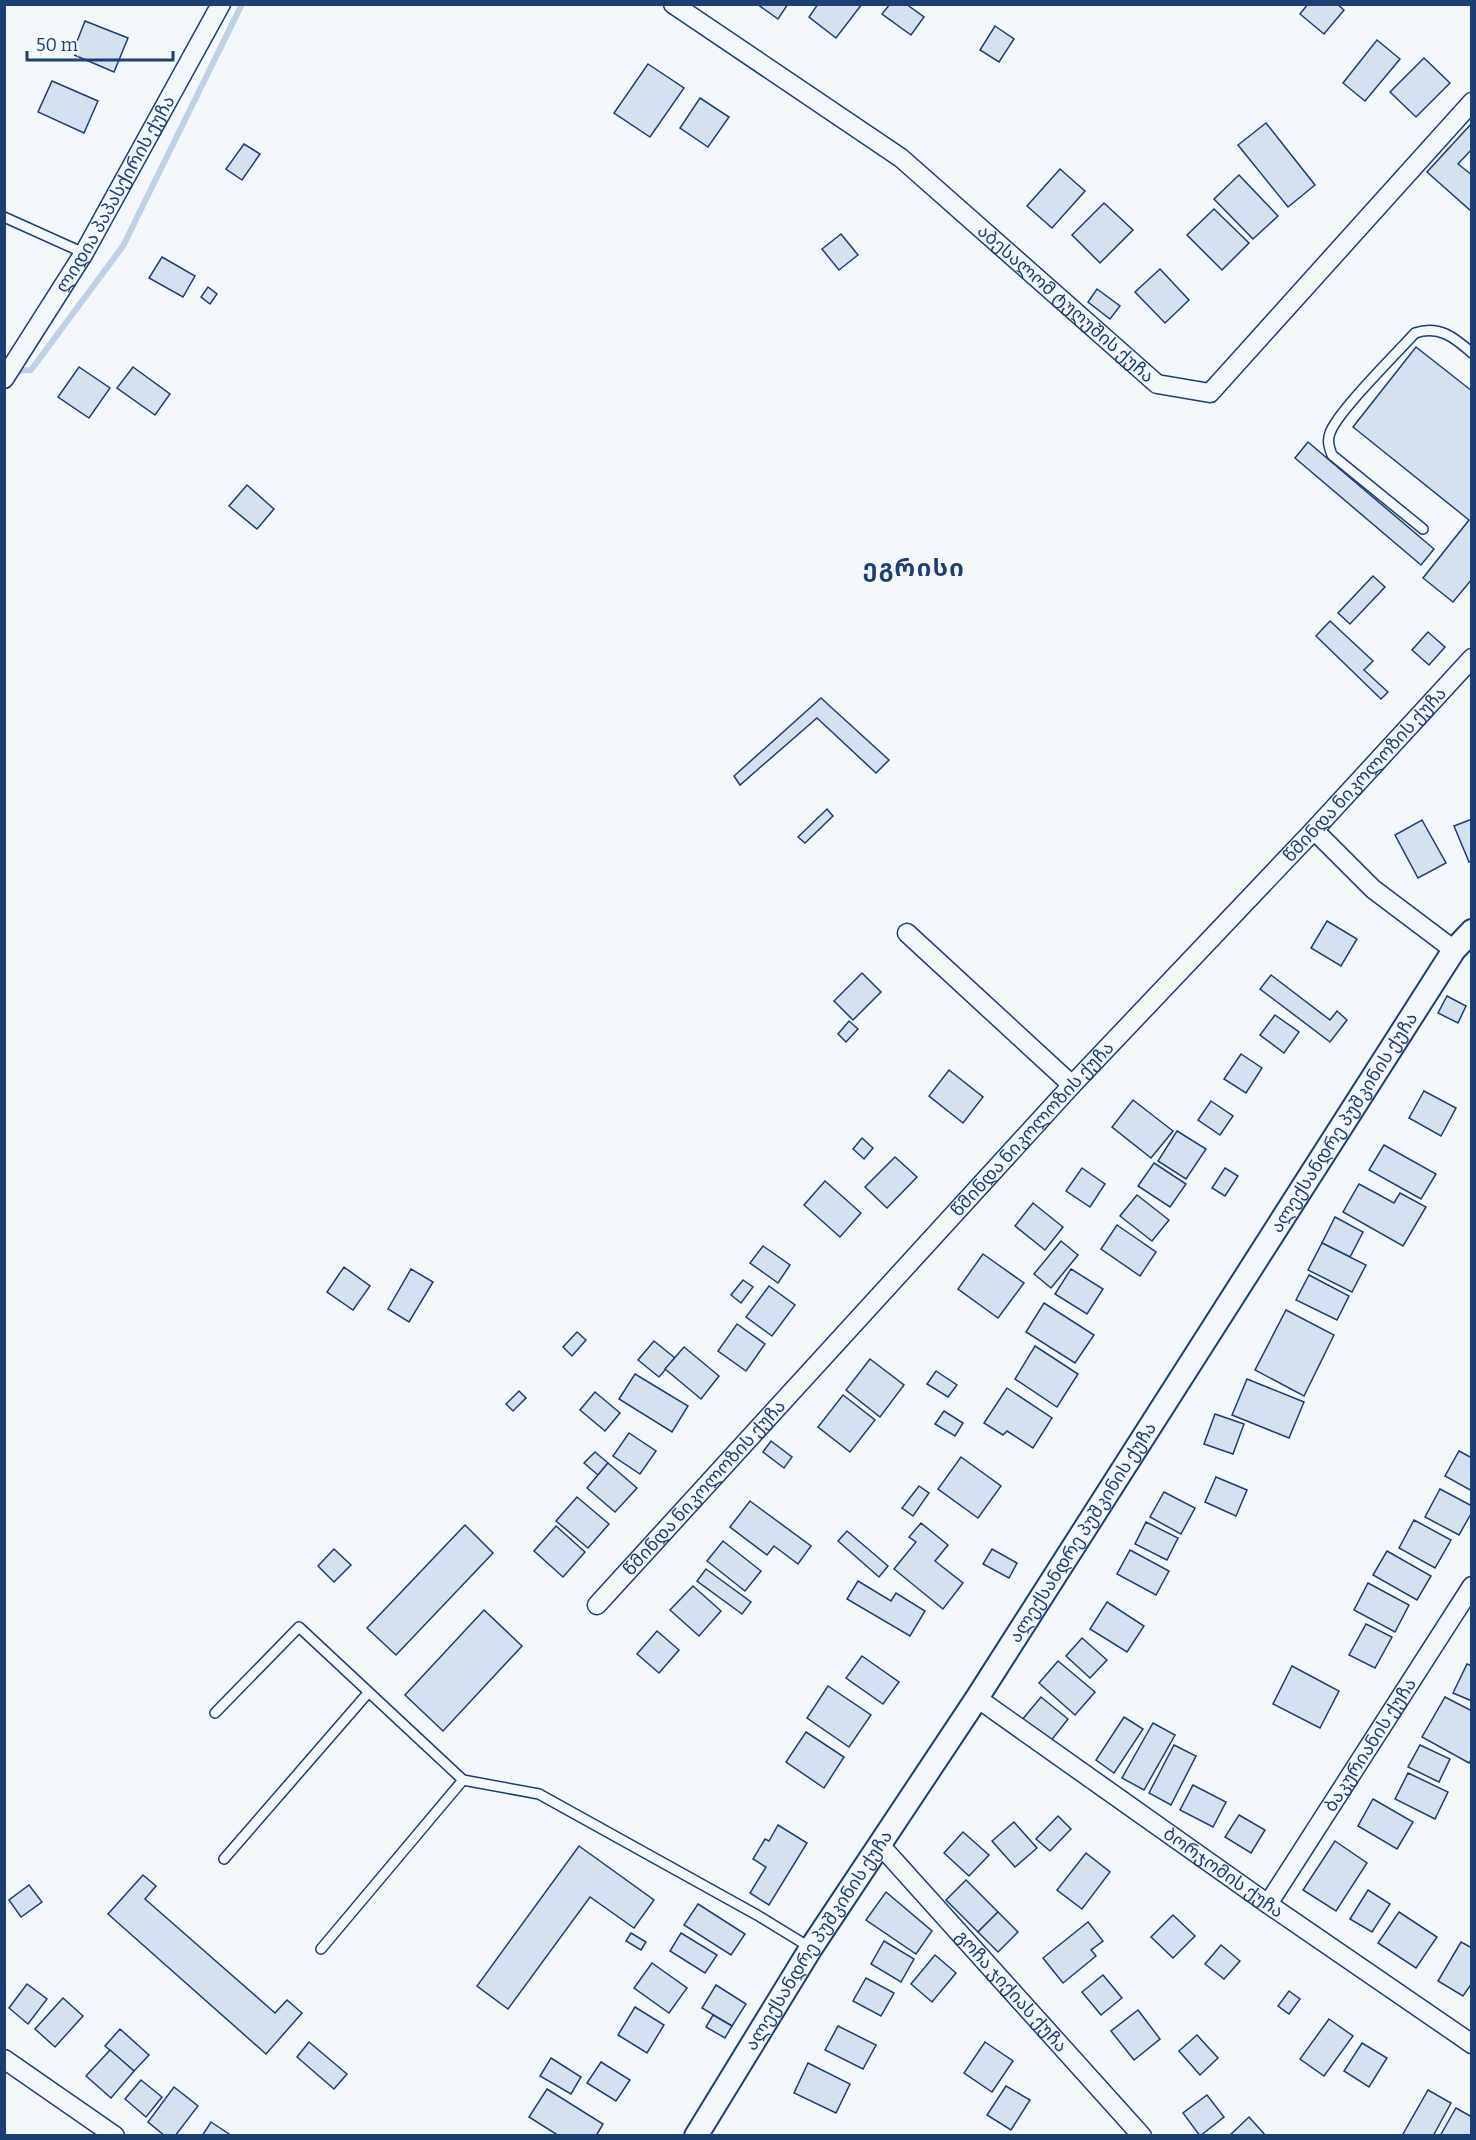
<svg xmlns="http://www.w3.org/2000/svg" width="1476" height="2140" viewBox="0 0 1476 2140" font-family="Bitter,'Noto Sans Georgian',serif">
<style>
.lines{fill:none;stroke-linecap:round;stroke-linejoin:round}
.stream{stroke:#bed0e5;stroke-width:6}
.building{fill:#d5e0f0;stroke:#1d3f73;stroke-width:1.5}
.service-casing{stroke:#1d3f73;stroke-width:12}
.minor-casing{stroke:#1d3f73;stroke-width:21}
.tertiary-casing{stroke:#1d3f73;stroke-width:26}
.service{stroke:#f4f7fb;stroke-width:9}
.minor{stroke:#f4f7fb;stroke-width:18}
.tertiary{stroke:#f4f7fb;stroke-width:22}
.labels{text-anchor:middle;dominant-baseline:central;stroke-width:4.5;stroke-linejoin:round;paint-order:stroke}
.street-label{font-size:18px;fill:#1d3f73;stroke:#f4f7fb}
.district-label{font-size:24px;font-weight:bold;letter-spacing:1.5px;fill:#1d3f73;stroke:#f4f7fb}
</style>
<rect width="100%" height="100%" fill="#f4f7fb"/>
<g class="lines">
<!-- stream -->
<polyline class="stream" points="12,371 31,370 123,246 242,4"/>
</g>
<!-- building -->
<g class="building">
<polygon points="757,4 788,4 778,19"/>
<polygon points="818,4 862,4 836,38 809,17"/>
<polygon points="890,4 906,4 924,17 911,35 882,14"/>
<polygon points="1308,4 1337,4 1344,10 1324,34 1300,14"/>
<polygon points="85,21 128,38 114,72 72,54"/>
<polygon points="995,26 1014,39 999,62 980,50"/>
<polygon points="1377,40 1400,59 1365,101 1343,83"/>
<polygon points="1424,58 1450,83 1416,117 1390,92"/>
<polygon points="648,64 684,88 650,137 614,113"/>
<polygon points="52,81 98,101 84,133 38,112"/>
<polygon points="700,98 729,117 708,147 680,128"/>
<polygon points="1266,123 1315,185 1288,207 1238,145"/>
<polygon points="1472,123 1472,149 1458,164 1472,175 1471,211 1427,172"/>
<polygon points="244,144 260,154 242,180 226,169"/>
<polygon points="1060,169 1085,191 1052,228 1027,206"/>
<polygon points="1239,175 1278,216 1253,239 1214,199"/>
<polygon points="1104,203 1133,230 1100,263 1072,235"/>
<polygon points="1214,209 1249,243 1222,270 1187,235"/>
<polygon points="841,234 858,255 839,270 822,249"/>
<polygon points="162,257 195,276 183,297 149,278"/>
<polygon points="1160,269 1189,300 1165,323 1135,292"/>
<polygon points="208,287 217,294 210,304 201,297"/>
<polygon points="1097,289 1120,306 1110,319 1088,302"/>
<polygon points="1416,347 1472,391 1472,579 1453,602 1423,578 1469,520 1353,427"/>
<polygon points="79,367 110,388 89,418 58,397"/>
<polygon points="133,367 170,394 155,415 117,388"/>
<polygon points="1308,442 1434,549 1421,565 1295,458"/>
<polygon points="247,485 274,509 257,529 229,506"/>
<polygon points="1373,576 1385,587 1350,624 1338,613"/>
<polygon points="1330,621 1373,661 1364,670 1388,692 1381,699 1316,636"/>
<polygon points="1428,632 1445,647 1429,665 1412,650"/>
<polygon points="821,698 889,760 876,773 817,718 740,785 734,776"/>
<polygon points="827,809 833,816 805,843 798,837"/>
<polygon points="1472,819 1472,861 1469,862 1454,826"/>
<polygon points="1422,820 1446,863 1418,878 1395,835"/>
<polygon points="1327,921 1357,939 1341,966 1311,948"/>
<polygon points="862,973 881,992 853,1020 834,1001"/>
<polygon points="1271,975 1330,1020 1337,1011 1347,1020 1330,1042 1260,989"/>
<polygon points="1447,996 1466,1006 1458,1023 1438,1013"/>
<polygon points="1275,1015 1299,1032 1284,1053 1260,1035"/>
<polygon points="849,1021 858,1029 846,1042 838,1034"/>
<polygon points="1241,1054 1262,1068 1246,1093 1224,1079"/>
<polygon points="949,1070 983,1097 963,1123 929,1096"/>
<polygon points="1424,1091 1456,1108 1441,1136 1409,1118"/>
<polygon points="1133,1100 1173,1131 1151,1158 1112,1127"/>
<polygon points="1211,1101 1233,1116 1220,1135 1198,1120"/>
<polygon points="1177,1131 1206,1149 1186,1179 1158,1161"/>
<polygon points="862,1138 873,1148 864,1159 853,1149"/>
<polygon points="1384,1145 1436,1174 1421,1199 1369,1170"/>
<polygon points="895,1157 917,1177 887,1208 865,1187"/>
<polygon points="1154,1163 1186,1184 1170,1207 1138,1186"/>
<polygon points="1082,1168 1105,1184 1090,1207 1066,1191"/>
<polygon points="1225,1168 1238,1176 1225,1196 1212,1188"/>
<polygon points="825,1181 861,1213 840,1237 804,1205"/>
<polygon points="1359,1184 1394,1203 1400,1193 1426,1207 1403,1246 1343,1212"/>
<polygon points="1137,1195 1169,1220 1152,1241 1120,1216"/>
<polygon points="1033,1203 1063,1227 1045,1250 1015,1226"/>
<polygon points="1335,1217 1363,1232 1350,1257 1322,1243"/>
<polygon points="1117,1225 1156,1252 1140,1276 1101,1249"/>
<polygon points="1061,1241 1078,1255 1051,1288 1034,1274"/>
<polygon points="1322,1243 1366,1265 1352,1292 1308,1270"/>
<polygon points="763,1246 790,1265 778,1283 750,1263"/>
<polygon points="983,1254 1024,1283 998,1318 958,1289"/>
<polygon points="344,1267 370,1286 353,1310 327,1292"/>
<polygon points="411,1269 433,1282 409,1322 388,1309"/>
<polygon points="1071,1269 1103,1289 1087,1314 1055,1294"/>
<polygon points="1309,1275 1349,1296 1337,1320 1296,1300"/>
<polygon points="743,1280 753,1287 741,1303 731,1295"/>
<polygon points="769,1286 795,1305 772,1336 746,1317"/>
<polygon points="1044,1303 1094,1335 1075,1363 1026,1332"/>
<polygon points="1286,1310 1334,1335 1304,1396 1255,1370"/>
<polygon points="737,1324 765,1344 746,1371 718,1351"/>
<polygon points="577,1332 586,1340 572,1356 563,1347"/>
<polygon points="654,1341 675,1358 659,1377 638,1360"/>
<polygon points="1035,1346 1078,1374 1057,1407 1015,1379"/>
<polygon points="684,1347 719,1376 701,1399 665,1369"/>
<polygon points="870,1359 904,1385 880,1417 846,1390"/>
<polygon points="936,1371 957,1385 948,1397 927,1384"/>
<polygon points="635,1374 688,1406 672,1432 619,1399"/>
<polygon points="1247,1379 1304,1402 1289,1438 1232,1415"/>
<polygon points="1007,1388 1052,1418 1033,1448 1007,1431 1003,1435 984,1423"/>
<polygon points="519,1391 526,1398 513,1411 506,1404"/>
<polygon points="595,1392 620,1413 605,1431 580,1410"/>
<polygon points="843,1395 875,1420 850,1452 818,1427"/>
<polygon points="944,1411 963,1423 955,1436 935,1424"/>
<polygon points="1215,1414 1244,1424 1233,1454 1204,1444"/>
<polygon points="629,1433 656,1451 640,1474 613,1456"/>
<polygon points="771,1441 792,1457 784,1468 763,1452"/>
<polygon points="1459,1451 1472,1458 1472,1491 1445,1476"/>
<polygon points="595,1452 608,1463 598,1475 584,1463"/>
<polygon points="961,1457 1001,1486 978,1518 938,1489"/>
<polygon points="608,1463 637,1488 615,1512 587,1488"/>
<polygon points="1216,1477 1247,1490 1236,1516 1205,1502"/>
<polygon points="919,1486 929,1493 913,1516 902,1508"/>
<polygon points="1440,1489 1472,1506 1472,1512 1459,1535 1425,1517"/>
<polygon points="1164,1492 1195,1508 1181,1534 1150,1517"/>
<polygon points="577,1497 609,1524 588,1548 556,1521"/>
<polygon points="750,1501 811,1546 798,1564 774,1546 767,1555 730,1527"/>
<polygon points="1414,1520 1451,1540 1435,1568 1399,1548"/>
<polygon points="1146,1522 1178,1538 1167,1560 1135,1544"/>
<polygon points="921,1523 948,1545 935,1561 963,1583 943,1609 894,1569 916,1542 909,1537"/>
<polygon points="465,1525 493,1553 396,1655 367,1628"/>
<polygon points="556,1526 585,1552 563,1577 534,1551"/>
<polygon points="847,1531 888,1566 879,1577 838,1541"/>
<polygon points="723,1541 761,1571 745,1591 707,1561"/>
<polygon points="334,1549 351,1565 334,1582 318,1566"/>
<polygon points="992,1549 1017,1563 1009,1578 983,1564"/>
<polygon points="1130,1550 1169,1571 1156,1595 1117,1574"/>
<polygon points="1387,1551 1431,1576 1417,1600 1373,1575"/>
<polygon points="706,1569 751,1602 742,1614 697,1581"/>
<polygon points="858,1581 891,1601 896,1593 925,1611 910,1636 847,1599"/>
<polygon points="1368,1583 1409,1605 1395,1632 1354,1610"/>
<polygon points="693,1586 721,1611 699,1636 670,1610"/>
<polygon points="1107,1602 1144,1626 1127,1652 1090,1629"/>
<polygon points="484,1610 522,1646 443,1731 405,1695"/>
<polygon points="1366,1624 1392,1637 1375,1668 1349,1655"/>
<polygon points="657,1631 679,1650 659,1673 637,1654"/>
<polygon points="1082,1638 1107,1660 1090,1678 1066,1656"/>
<polygon points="862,1656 899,1682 883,1704 846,1678"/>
<polygon points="1058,1661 1095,1692 1075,1715 1039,1683"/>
<polygon points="1467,1664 1472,1666 1472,1701 1453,1693"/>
<polygon points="1292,1666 1339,1691 1320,1728 1273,1704"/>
<polygon points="828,1686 871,1715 849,1747 807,1718"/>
<polygon points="1041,1697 1068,1719 1050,1742 1022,1720"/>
<polygon points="1445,1697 1472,1711 1472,1759 1469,1763 1422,1737"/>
<polygon points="1124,1717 1143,1729 1114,1773 1096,1760"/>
<polygon points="1153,1723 1175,1735 1144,1790 1122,1778"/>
<polygon points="806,1732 844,1757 824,1788 786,1762"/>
<polygon points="1174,1745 1196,1756 1171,1805 1149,1793"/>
<polygon points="1420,1745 1450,1759 1439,1782 1408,1767"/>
<polygon points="1408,1773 1448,1792 1435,1819 1395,1799"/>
<polygon points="1193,1785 1226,1802 1213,1827 1180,1810"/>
<polygon points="1373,1799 1413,1822 1397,1849 1358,1826"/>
<polygon points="1239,1815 1265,1830 1251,1853 1225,1837"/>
<polygon points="1058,1816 1071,1829 1050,1851 1036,1839"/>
<polygon points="1014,1822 1037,1848 1015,1867 992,1841"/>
<polygon points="778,1825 807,1843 769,1905 750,1893 766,1867 753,1859 765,1839 769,1841"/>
<polygon points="963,1832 989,1855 969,1876 944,1853"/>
<polygon points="1335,1841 1367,1863 1336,1911 1303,1890"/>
<polygon points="579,1846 654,1900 634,1928 590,1897 508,2009 477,1986"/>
<polygon points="1086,1853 1110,1872 1082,1909 1057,1890"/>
<polygon points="143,1875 156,1886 145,1899 275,2013 287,2000 302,2013 266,2054 108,1914"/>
<polygon points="966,1880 998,1912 978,1932 946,1900"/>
<polygon points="29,1885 42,1902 21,1917 9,1900"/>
<polygon points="1368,1890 1390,1904 1372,1932 1350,1919"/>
<polygon points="886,1892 932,1931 916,1954 866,1920"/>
<polygon points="698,1904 745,1934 731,1955 684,1925"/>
<polygon points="998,1912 1018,1932 998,1952 978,1932"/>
<polygon points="1399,1912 1437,1937 1416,1968 1378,1943"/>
<polygon points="1173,1915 1195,1936 1173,1958 1151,1937"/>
<polygon points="1088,1922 1103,1941 1091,1950 1096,1956 1063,1983 1043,1958"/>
<polygon points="631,1933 646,1942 641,1950 626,1941"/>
<polygon points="681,1933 717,1955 705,1973 670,1951"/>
<polygon points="884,1941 914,1959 901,1982 871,1964"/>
<polygon points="1461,1942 1472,1948 1472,1983 1463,1996 1438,1981"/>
<polygon points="1221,1945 1240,1961 1224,1979 1205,1964"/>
<polygon points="935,1955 956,1973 932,2002 911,1984"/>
<polygon points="652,1963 687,1988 669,2013 634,1988"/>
<polygon points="1103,1975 1122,1998 1101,2015 1082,1992"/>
<polygon points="866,1978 894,1993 881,2016 853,2001"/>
<polygon points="27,1984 47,1999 28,2024 9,2008"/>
<polygon points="716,1985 746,2004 732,2026 702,2008"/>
<polygon points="1289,1991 1300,1999 1289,2014 1278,2006"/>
<polygon points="63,1998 83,2016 55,2047 35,2029"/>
<polygon points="635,2007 664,2025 647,2053 618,2035"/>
<polygon points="1138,2010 1160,2039 1134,2060 1111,2031"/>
<polygon points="713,2015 732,2026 725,2038 706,2027"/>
<polygon points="1329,2019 1353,2036 1324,2076 1300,2059"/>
<polygon points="838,2026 876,2045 863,2069 825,2050"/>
<polygon points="120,2029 149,2055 134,2071 105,2046"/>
<polygon points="1197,2035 1218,2058 1200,2075 1179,2051"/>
<polygon points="309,2042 347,2074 334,2089 297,2057"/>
<polygon points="985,2042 1013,2061 992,2092 964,2073"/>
<polygon points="1362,2043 1387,2058 1369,2087 1344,2071"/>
<polygon points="110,2050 134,2071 111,2098 86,2076"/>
<polygon points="551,2058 581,2077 571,2094 540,2076"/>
<polygon points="601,2062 630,2080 616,2101 587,2083"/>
<polygon points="808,2063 850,2084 836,2113 794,2093"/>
<polygon points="141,2080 162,2097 146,2117 125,2099"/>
<polygon points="1006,2086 1030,2100 1011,2130 987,2115"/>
<polygon points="174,2087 198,2106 175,2136 165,2136 148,2122"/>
<polygon points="547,2089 603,2124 596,2136 559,2136 529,2117"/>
<polygon points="1428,2090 1451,2103 1433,2136 1407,2136 1403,2134"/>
<polygon points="1207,2095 1224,2117 1200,2136 1183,2113"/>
<polygon points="1456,2108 1472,2117 1472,2136 1440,2136"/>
<polygon points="1249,2117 1266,2136 1229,2136"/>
<polygon points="211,2122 232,2136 202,2136"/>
</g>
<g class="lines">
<defs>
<g id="service">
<polyline points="4,217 84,253"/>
<path d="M 1423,529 L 1332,455 C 1329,447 1327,441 1330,433 C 1337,412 1397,353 1415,333 C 1439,325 1454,337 1472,353"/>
<polyline points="215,1713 299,1627 463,1780 539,1794 757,1915 811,1948"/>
<polyline points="224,1859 368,1693"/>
<polyline points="321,1949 463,1780"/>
</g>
<g id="minor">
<path id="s1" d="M 673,4 L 901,158 L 1157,384 L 1210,393 L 1472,102"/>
<path id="s2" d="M 4,379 L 84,253 L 221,4"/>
<polyline points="1314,830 1373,889 1454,950"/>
<polyline points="907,933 1072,1085"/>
<path id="s3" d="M 597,1605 L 1072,1085 L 1314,830 L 1472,658"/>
<path id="s4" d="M 977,1698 L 1268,1904 L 1472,2044"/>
<path id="s5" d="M 881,1846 L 1142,2136"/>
<path id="s6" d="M 1268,1904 L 1472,1586"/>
<polyline points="4,2059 115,2136"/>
</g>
<g id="tertiary">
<path id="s7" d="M 696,2136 L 811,1948 L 977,1698 L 1454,950 L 1472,931"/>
</g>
</defs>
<!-- service casing -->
<use href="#service" class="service-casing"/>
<!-- minor casing -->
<use href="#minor" class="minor-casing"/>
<!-- tertiary casing -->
<use href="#tertiary" class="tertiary-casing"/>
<!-- service -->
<use href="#service" class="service"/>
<!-- minor -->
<use href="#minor" class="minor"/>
<!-- tertiary -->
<use href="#tertiary" class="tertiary"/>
</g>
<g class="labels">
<!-- street labels -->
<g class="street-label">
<text stroke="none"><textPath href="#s2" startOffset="216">ლიდია პაპასქირის ქუჩა</textPath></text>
<text stroke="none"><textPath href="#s1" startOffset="495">აბესალომ ტუღუშის ქუჩა</textPath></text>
<text stroke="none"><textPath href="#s3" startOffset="1131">წმინდა ნიკოლოზის ქუჩა</textPath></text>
<text stroke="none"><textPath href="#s7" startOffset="1203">ალექსანდრე პუშკინის ქუჩა</textPath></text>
<text stroke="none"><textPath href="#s3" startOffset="645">წმინდა ნიკოლოზის ქუჩა</textPath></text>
<text stroke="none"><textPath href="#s3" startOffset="159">წმინდა ნიკოლოზის ქუჩა</textPath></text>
<text stroke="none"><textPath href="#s7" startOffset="717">ალექსანდრე პუშკინის ქუჩა</textPath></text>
<text stroke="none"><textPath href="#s6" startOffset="189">ბაკურიანის ქუჩა</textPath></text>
<text stroke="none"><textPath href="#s4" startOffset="302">ბორჯომის ქუჩა</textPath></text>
<text stroke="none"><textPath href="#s7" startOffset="231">ალექსანდრე პუშკინის ქუჩა</textPath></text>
<text stroke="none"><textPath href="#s5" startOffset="195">გოჩა ჯიქიას ქუჩა</textPath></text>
</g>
<!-- district labels -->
<g class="district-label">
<text x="914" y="568">ეგრისი</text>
</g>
</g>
<!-- border -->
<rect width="1476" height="2140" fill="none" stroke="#1d3f73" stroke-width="12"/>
<!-- scale -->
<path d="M27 51v9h146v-9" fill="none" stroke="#1d3f73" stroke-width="3"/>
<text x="36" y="51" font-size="18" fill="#1d3f73" stroke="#f4f7fb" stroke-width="4.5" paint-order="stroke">50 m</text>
</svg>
